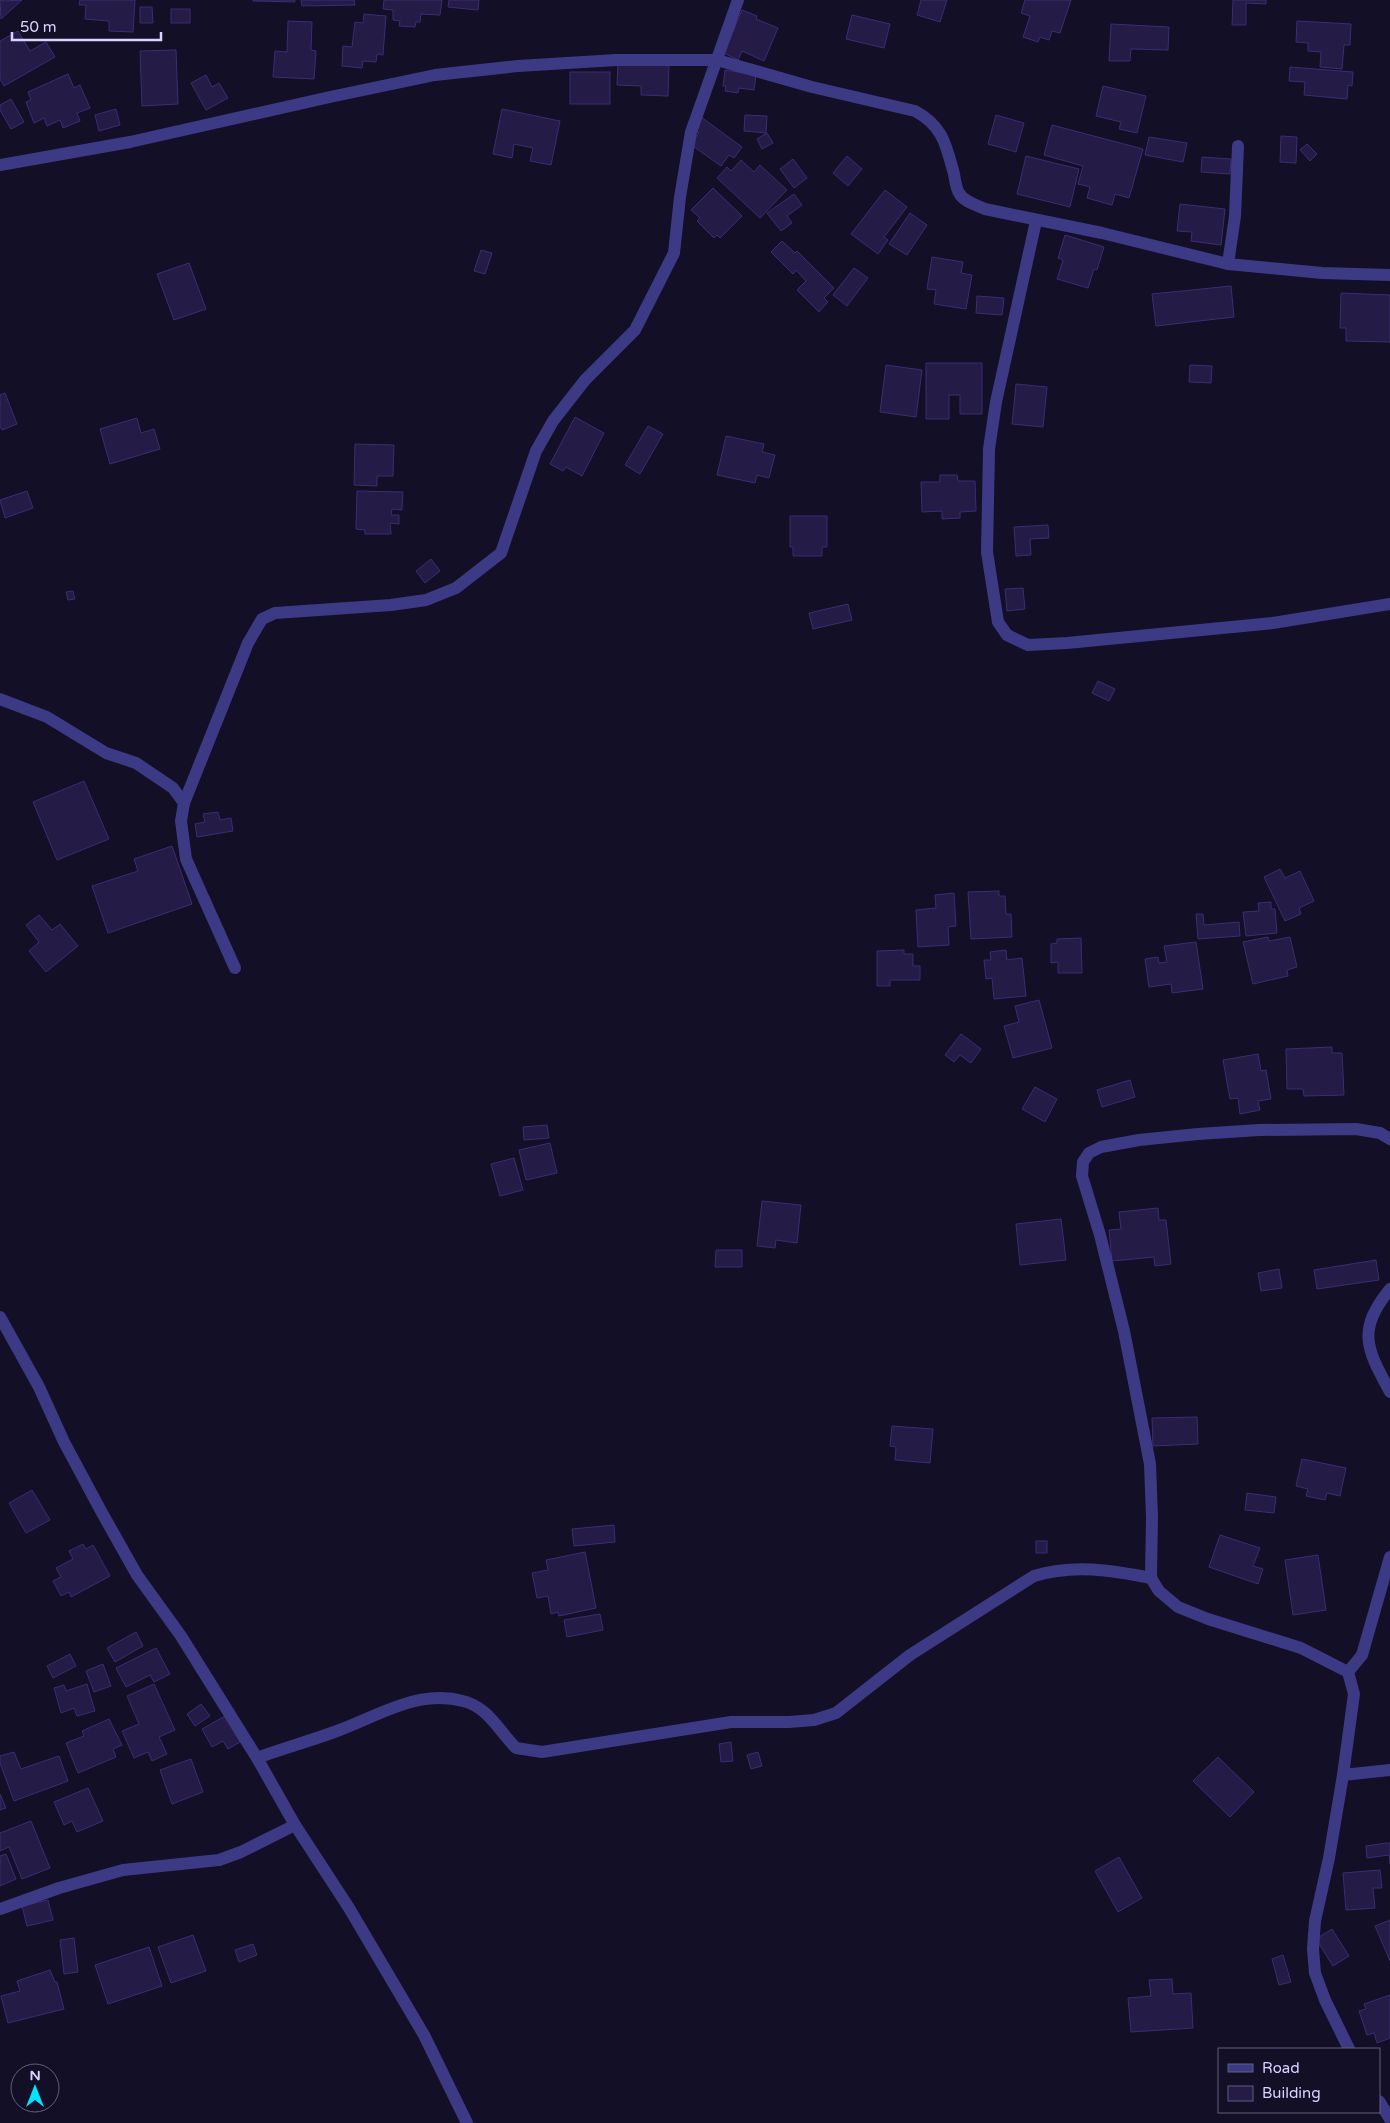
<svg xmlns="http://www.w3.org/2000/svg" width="1390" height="2123" viewBox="0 0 1390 2123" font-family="'Varela Round',sans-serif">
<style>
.building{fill:#241b47;stroke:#3b2d73}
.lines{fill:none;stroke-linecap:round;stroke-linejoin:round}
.minor{stroke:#3d3a85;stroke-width:12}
</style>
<rect width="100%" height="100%" fill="#130f26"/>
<!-- building -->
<g class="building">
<polygon points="0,0 4,1 22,0 1,19"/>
<polygon points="80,0 135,0 133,32 109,31 109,21 85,19 86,5 79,5"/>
<polygon points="253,0 295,0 295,2 253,1"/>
<polygon points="301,0 354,0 355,5 302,6"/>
<polygon points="384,0 442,0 440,15 421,14 420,22 416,22 415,27 399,26 400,21 393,20 393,10 383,9"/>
<polygon points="449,0 479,0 478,10 448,7"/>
<polygon points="921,0 947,0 940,22 917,15"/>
<polygon points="1025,0 1071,0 1060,33 1052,31 1049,40 1040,37 1038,42 1023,37 1030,16 1021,13"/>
<polygon points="1233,0 1266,0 1266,4 1246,3 1246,25 1232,25"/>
<polygon points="140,7 152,7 153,23 140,23"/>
<rect x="171" y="9" width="19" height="14"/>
<polygon points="742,10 757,16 756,19 778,28 764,61 742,51 738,60 724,53"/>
<polygon points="364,14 386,16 383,55 377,54 376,62 363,61 362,68 342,66 343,46 352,47 355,22 363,23"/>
<polygon points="852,15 890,24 884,48 846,39"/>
<polygon points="288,21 312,22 311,50 316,51 314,79 273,77 275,51 287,52"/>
<polygon points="1297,21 1351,24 1350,45 1344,45 1342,69 1320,67 1321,52 1308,51 1308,43 1296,42"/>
<polygon points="1111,24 1169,27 1168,50 1131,49 1130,61 1109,61"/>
<polygon points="18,31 30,51 46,42 55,57 4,86 0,79 0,41"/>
<polygon points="176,50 178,104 142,106 140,51"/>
<polygon points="618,62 669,64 668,96 641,95 641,86 617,85"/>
<polygon points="1290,67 1353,72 1352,86 1348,85 1347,99 1304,95 1305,82 1289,81"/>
<polygon points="725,70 756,75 754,90 739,88 738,93 725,91 726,86 723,86"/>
<rect x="570" y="72" width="40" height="32"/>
<polygon points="68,74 74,88 80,85 90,108 77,113 80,121 63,128 60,120 47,126 44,118 34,123 26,102 31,100 28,92"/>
<polygon points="206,75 212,87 219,83 228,98 206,110 191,83"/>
<polygon points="1103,86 1146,96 1137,133 1119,129 1121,122 1096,116"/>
<polygon points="11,99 24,122 11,129 0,110 0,105"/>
<polygon points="116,109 120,125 99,131 95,115"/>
<polygon points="502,109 560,121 551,165 530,161 533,148 514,144 512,158 493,154"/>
<polygon points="745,115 767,116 766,133 744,131"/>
<polygon points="996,115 1024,123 1016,152 988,144"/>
<polygon points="701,117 742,147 734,158 729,155 721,166 690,144 699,133 692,129"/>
<polygon points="1052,125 1143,149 1129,198 1115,194 1112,205 1087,198 1090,187 1078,184 1083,166 1044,155"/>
<polygon points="767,133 773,143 762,149 757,139"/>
<polygon points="1281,136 1297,137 1296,163 1280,162"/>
<polygon points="1149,137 1187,143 1183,162 1145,155"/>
<polygon points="1307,144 1317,154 1310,161 1300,150"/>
<polygon points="847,156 862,169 848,186 833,173"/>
<polygon points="1026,156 1079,169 1070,207 1017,194"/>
<polygon points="1202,157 1231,159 1230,174 1201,172"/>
<polygon points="793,159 807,178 794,188 780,169"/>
<polygon points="741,160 754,172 760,165 787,190 760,218 717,178 727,167 731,171"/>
<polygon points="713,188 742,216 720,238 717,235 714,238 697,221 700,218 691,210"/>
<polygon points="885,190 907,207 884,237 888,240 878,254 851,234"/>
<polygon points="794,194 802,205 787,216 792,223 781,231 767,213"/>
<polygon points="1180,204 1225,209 1221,245 1191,241 1192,232 1177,231"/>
<polygon points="910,213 927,225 907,255 889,244"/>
<polygon points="1065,235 1104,247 1097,270 1094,269 1088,288 1057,279 1063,260 1058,258"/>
<polygon points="782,241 795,253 797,251 834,288 824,298 828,302 819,312 797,290 806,281 796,270 793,274 771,252"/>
<polygon points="481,250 492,253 485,274 474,271"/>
<polygon points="932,257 963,262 961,273 972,275 966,309 934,304 936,290 927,289"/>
<polygon points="189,263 206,309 174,320 157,274"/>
<polygon points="854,268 868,278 847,306 833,295"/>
<polygon points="1231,286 1234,317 1156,326 1152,294"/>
<polygon points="1341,293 1390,295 1390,342 1346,341 1346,328 1340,328"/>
<polygon points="977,296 1004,298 1002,315 976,313"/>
<polygon points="926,363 982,363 982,414 960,414 960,395 949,395 949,419 926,419"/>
<polygon points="886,365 922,370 916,417 880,412"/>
<polygon points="1190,365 1212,366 1211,383 1189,382"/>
<polygon points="1016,384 1047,387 1043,427 1012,424"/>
<polygon points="5,393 17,424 2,430 0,426 0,395"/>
<polygon points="575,417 604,433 582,476 566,467 563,471 550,464"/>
<polygon points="137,418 141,433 154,429 160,449 110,464 100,429"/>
<polygon points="648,426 663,434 640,474 625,465"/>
<polygon points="726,436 764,444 762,452 775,455 769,478 757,475 755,483 717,475"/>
<polygon points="355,444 394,445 393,476 377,476 377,486 354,485"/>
<polygon points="940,475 957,475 958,481 975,481 976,511 960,512 960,518 942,519 942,511 922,512 921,482 940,482"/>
<polygon points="27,491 33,508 5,518 0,500"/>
<polygon points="357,491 403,492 402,510 392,509 391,515 399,515 399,524 390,523 391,534 365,534 365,530 356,529"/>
<polygon points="790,516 827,516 827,547 822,547 822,556 793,556 793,547 790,547"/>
<polygon points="1048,525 1049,538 1030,539 1031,555 1016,556 1014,527"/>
<polygon points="431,559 440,571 425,583 416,571"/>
<polygon points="1023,588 1025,609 1007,611 1005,589"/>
<polygon points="73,591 75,599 68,600 66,592"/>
<polygon points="848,604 852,620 813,629 809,613"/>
<polygon points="1098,681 1115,689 1109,701 1092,693"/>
<polygon points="84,781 109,839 57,860 33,802"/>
<polygon points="218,812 220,820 231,818 233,831 197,837 195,824 205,822 203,814"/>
<polygon points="172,846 192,904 108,933 92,886 138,871 134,859"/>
<polygon points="1280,869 1285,878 1300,871 1314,901 1299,908 1301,914 1285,921 1264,877"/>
<polygon points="999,891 999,896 1005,896 1006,914 1011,914 1012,937 971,939 968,892"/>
<polygon points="954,893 956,926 948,927 949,945 918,947 916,910 936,908 935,895"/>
<polygon points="1271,902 1271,909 1275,909 1277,933 1246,936 1243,912 1259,911 1258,903"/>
<polygon points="1196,914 1203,914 1204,925 1239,922 1240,936 1198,939"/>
<polygon points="39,915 52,930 60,924 78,946 46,972 29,951 39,942 26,925"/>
<polygon points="1268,937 1269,941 1290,937 1297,967 1287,970 1288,976 1253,984 1243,942"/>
<polygon points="1081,938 1082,973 1058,973 1058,962 1051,963 1051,944 1057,943 1057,939"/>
<polygon points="1196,942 1203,989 1172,993 1171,984 1149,987 1145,959 1158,957 1159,963 1167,962 1164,946"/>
<polygon points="904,950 904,954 913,954 913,966 920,966 920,980 890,980 890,986 877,986 877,951"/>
<polygon points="1006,950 1007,960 1022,958 1026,996 994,999 992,978 986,979 984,960 991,960 990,952"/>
<polygon points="1039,1000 1052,1048 1013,1058 1004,1026 1019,1022 1015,1006"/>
<polygon points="961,1034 981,1049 971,1063 960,1055 954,1062 945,1055"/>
<polygon points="1332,1047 1332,1053 1342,1053 1344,1095 1304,1096 1303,1089 1287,1089 1286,1049"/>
<polygon points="1258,1054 1261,1071 1266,1070 1271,1099 1258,1101 1260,1110 1240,1114 1238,1098 1230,1099 1223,1060"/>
<polygon points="1130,1080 1135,1097 1102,1107 1097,1090"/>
<polygon points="1035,1087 1057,1099 1045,1122 1022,1109"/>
<polygon points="547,1125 549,1138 524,1140 523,1127"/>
<polygon points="550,1143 557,1173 526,1180 519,1150"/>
<polygon points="514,1158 523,1190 500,1196 491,1164"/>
<polygon points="762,1201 801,1205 797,1243 776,1240 775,1248 757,1246"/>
<polygon points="1158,1208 1159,1220 1166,1220 1171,1264 1155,1266 1154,1257 1112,1261 1109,1230 1121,1229 1119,1212"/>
<polygon points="1061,1219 1066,1260 1020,1265 1016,1224"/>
<polygon points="716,1250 742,1250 742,1267 715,1267"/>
<polygon points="1376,1260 1379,1280 1317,1289 1314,1270"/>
<polygon points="1279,1269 1282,1288 1261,1291 1258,1273"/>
<polygon points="1197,1417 1198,1444 1153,1446 1152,1418"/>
<polygon points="892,1426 933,1429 930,1463 895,1460 896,1447 890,1446"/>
<polygon points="1302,1459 1346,1468 1340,1496 1327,1493 1325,1500 1306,1496 1308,1489 1296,1486"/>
<polygon points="32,1490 50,1520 26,1533 9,1503"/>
<polygon points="1247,1493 1276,1497 1274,1513 1245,1510"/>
<polygon points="614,1525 615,1542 574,1546 572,1529"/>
<polygon points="1220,1535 1260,1548 1253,1566 1263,1569 1258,1584 1209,1567"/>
<rect x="1036" y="1541" width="11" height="12"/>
<polygon points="83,1544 86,1549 93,1545 110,1576 71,1597 69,1592 61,1596 53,1581 61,1577 56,1568 73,1559 69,1551"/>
<polygon points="585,1552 596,1608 559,1616 558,1612 551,1614 548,1596 537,1598 532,1573 548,1570 546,1560"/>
<polygon points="1318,1555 1326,1610 1293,1615 1285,1560"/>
<polygon points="600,1614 603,1630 567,1637 564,1620"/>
<polygon points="136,1632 143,1646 115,1662 107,1648"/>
<polygon points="156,1648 170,1674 154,1682 150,1675 126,1687 116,1668"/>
<polygon points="70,1654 76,1666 53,1678 47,1666"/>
<polygon points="103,1664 111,1686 94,1692 86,1671"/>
<polygon points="87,1684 95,1711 77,1716 74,1708 61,1713 54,1688 64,1685 66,1691"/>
<polygon points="154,1684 175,1730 159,1737 167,1754 152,1761 148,1752 134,1758 122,1731 139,1724 127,1696"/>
<polygon points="201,1704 210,1716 195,1726 187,1714"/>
<polygon points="225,1716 240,1742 228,1749 223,1741 212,1747 202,1729"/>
<polygon points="109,1719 122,1745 113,1749 116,1757 78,1773 66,1743 84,1736 82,1731"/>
<polygon points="731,1742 733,1761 721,1762 719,1744"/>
<polygon points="14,1752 21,1769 59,1756 68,1781 14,1801 0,1763 0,1756"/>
<polygon points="758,1752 762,1766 751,1769 747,1755"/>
<polygon points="1218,1757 1254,1792 1230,1817 1193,1781"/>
<polygon points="191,1759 203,1792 172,1804 160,1770"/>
<polygon points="88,1788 103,1821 77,1832 72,1821 64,1825 54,1802"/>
<polygon points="0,1794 6,1808 0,1810"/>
<polygon points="31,1821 50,1868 22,1879 9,1847 0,1851 0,1833"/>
<polygon points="1387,1843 1390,1843 1390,1864 1389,1855 1367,1858 1366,1846"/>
<polygon points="6,1854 16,1879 0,1886 0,1856"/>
<polygon points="1119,1857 1142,1898 1118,1912 1095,1871"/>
<polygon points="1380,1870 1382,1888 1373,1888 1375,1908 1346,1910 1343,1873"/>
<polygon points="48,1900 53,1920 27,1926 22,1906"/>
<polygon points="1390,1920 1390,1961 1375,1926"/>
<polygon points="1332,1929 1349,1956 1333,1966 1316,1939"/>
<polygon points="193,1935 206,1971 171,1983 158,1947"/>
<polygon points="74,1938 78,1972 64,1974 60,1940"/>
<polygon points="253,1944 257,1955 239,1962 235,1950"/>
<polygon points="149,1947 162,1986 108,2004 95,1965"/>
<polygon points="1283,1955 1291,1982 1279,1985 1272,1959"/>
<polygon points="50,1970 55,1982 57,1982 64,2009 8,2023 1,1996 20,1991 17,1981"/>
<polygon points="1172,1979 1173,1994 1191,1993 1193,2028 1131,2032 1128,1998 1151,1996 1149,1980"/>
<polygon points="1390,1995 1390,2038 1377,2043 1374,2033 1367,2035 1359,2011 1366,2009 1364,2004"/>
</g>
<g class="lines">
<!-- minor -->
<g class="minor">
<path d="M 0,165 L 130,142 L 330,97 L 435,75 L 518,66 L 616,60 L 717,60 L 812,87 L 915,111 C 943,126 946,145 954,174 C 955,180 956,188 959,193 C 964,202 976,205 985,209 L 1102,233 L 1228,264 L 1322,273 L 1390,275"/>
<polyline points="1036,221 996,402 989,449 987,552 998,622 1007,635 1028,645 1067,643 1273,623 1390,604"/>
<polyline points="1228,264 1235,216 1238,146"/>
<polyline points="0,699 47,717 106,753 136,763 173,788 184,803 181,821 186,859 235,968"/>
<polyline points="184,803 248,643 262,619 275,613 391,605 426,600 456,588 501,553 536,451 553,421 585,380 635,330 674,253 680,197 691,132 738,0"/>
<path d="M 1390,1289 C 1356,1331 1367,1349 1390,1392"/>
<polyline points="0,1317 39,1387 64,1442 101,1511 137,1575 181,1636 257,1758 295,1825 349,1908 424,2035 467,2123"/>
<polyline points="1348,1672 1362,1655 1390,1557"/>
<path d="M 257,1758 C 284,1748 310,1741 337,1731 C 378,1716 418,1689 463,1701 C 488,1707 499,1731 516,1748 L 542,1752 L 731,1722 L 789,1722 L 814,1720 L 836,1713 L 910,1655 L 1034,1576 C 1073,1564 1111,1570 1151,1578"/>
<polyline points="1343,1775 1390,1770"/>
<polyline points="0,1909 59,1888 123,1870 219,1860 241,1852 295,1825"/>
<polyline points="1349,2049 1325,2000 1315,1973 1313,1949 1315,1921 1329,1858 1343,1775 1354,1694 1348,1672 1301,1648 1208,1619 1178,1607 1159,1591 1151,1578 1152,1517 1150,1464 1124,1331 1100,1235 1082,1176 1083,1162 1089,1153 1101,1147 1139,1140 1198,1134 1259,1130 1356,1129 1380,1133 1390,1139"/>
<polyline points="1379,2101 1390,2119"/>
</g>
</g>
<!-- legend -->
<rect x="1218" y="2048" width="162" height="65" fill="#130f26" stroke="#625e7d"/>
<rect x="1228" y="2064" width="25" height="8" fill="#3d3a85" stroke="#625e7d"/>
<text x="1262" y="2073" font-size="15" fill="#d9d4ff">Road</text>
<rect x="1228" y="2086" width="25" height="15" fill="#241b47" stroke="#625e7d"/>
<text x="1262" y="2098" font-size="15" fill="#d9d4ff">Building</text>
<!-- north arrow -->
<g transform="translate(35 2088)"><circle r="24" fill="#130f26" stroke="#625e7d"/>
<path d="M0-4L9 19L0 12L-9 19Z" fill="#00e5ff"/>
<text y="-8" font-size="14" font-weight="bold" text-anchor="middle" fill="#d9d4ff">N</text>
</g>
<!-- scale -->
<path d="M12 32v8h149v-8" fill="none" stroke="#d9d4ff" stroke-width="2.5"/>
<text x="20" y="32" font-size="15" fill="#d9d4ff" stroke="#130f26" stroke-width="4" paint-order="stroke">50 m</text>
</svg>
